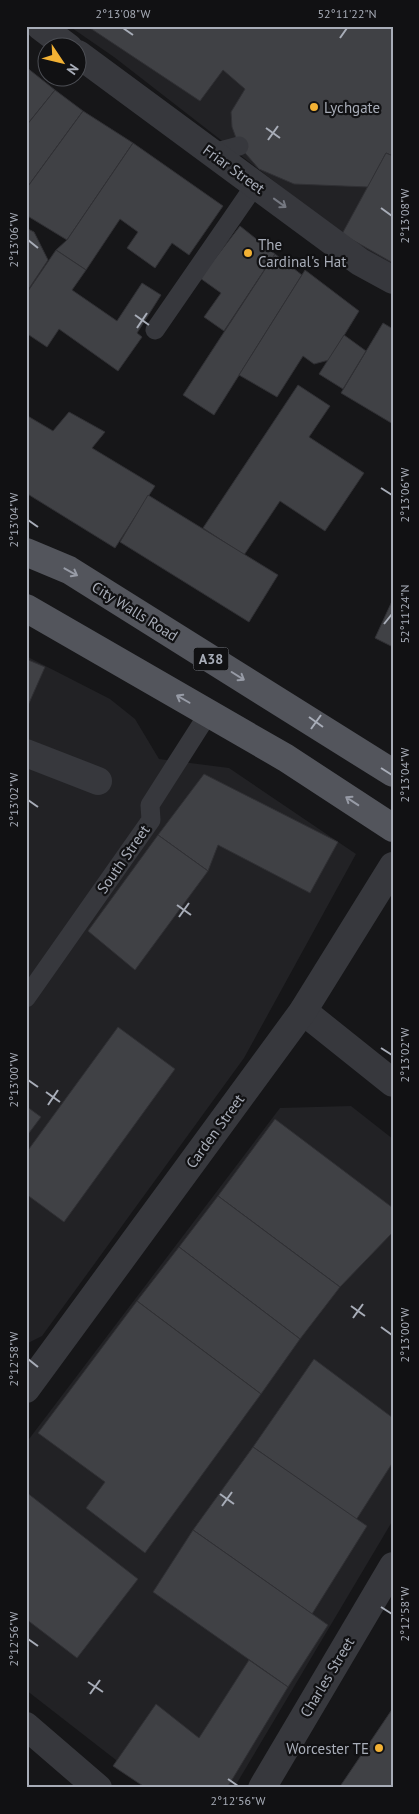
<svg xmlns="http://www.w3.org/2000/svg" width="419" height="1814" viewBox="0 0 419 1814" font-family="'PT Sans',sans-serif">
<style>
.built{fill:#222225}
.building{fill:#404145;stroke:#303034}
.lines{fill:none;stroke-linecap:round;stroke-linejoin:round}
.lane{stroke:#37383d;stroke-width:19}
.street{stroke:#37383d;stroke-width:28}
.primary{stroke:#53555c;stroke-width:28}
.oneway{stroke:#757881}
.oneway2{stroke:#979ba6}
.ticks{fill:none;stroke:#a8adb8;stroke-width:2}
.poi-dot{fill:#f2b134;stroke:#111113;stroke-width:2}
.labels{text-anchor:middle;dominant-baseline:central;stroke-width:4.5;stroke-linejoin:round;paint-order:stroke}
.shield{fill:#111113;stroke:#7b7e86;stroke-width:1}
.shield-label{font-size:14px;font-weight:bold;fill:#a8adb8}
.poi-label{font-size:15px;fill:#a8adb8;stroke:#111113;text-anchor:start}
.street-label{font-size:15px;fill:#a8adb8;stroke:#111113}
.neatline{fill:none;stroke:#a8adb8;stroke-width:2}
.ticks-label{font-size:12px;text-anchor:middle;fill:#a8adb8}
</style>
<rect width="100%" height="100%" fill="#161618"/>
<!-- built -->
<g class="built">
<polygon points="69,26 393,26 393,269 342,234 114,57"/>
<polygon points="26,656 110,699 135,719 159,759 229,768 356,854 244,1058 42,1336 26,1344"/>
<polygon points="351,1106 393,1139 393,1520 234,1788 152,1788 26,1690 26,1443 280,1108"/>
</g>
<!-- building -->
<g class="building">
<polygon points="87,26 393,26 393,156 386,153 368,187 294,184 259,169 239,146 232,127 231,112 245,89 223,70 200,101"/>
<polygon points="26,67 55,90 26,126"/>
<polygon points="55,90 83,111 26,189 26,126"/>
<polygon points="83,111 133,143 67,240 26,215 26,189"/>
<polygon points="133,143 223,206 189,255 172,243 155,268 127,248 138,232 120,219 86,270 56,250 67,240"/>
<polygon points="386,153 393,156 393,263 342,234"/>
<polygon points="240,226 275,254 224,331 204,317 221,293 200,278"/>
<polygon points="26,228 34,232 48,260 26,293"/>
<polygon points="56,250 86,270 72,290 117,321 142,283 161,295 137,333 142,337 118,371 59,329 47,347 26,333 26,294"/>
<polygon points="275,254 302,275 214,415 183,395"/>
<polygon points="305,270 359,311 329,360 314,364 303,356 277,397 239,375"/>
<polygon points="383,323 393,329 393,424 341,393"/>
<polygon points="344,335 366,351 343,389 319,374"/>
<polygon points="298,385 330,406 309,437 364,473 325,531 280,501 244,555 203,528"/>
<polygon points="69,412 105,432 92,448 155,486 115,548 26,493 26,415 53,431"/>
<polygon points="148,495 278,575 249,622 120,542"/>
<polygon points="393,599 393,647 375,638"/>
<polygon points="26,659 45,667 26,710"/>
<polygon points="204,774 338,842 310,893 218,845 208,871 158,835"/>
<polygon points="158,835 208,871 135,970 88,931"/>
<polygon points="118,1027 175,1069 64,1222 26,1194 26,1153"/>
<polygon points="26,1106 41,1117 26,1137"/>
<polygon points="275,1119 393,1208 393,1232 340,1287 218,1196"/>
<polygon points="218,1196 340,1287 300,1339 179,1247"/>
<polygon points="179,1247 300,1339 261,1394 137,1301"/>
<polygon points="137,1301 261,1394 145,1553 86,1508 105,1482 38,1433"/>
<polygon points="314,1359 393,1418 393,1462 356,1520 253,1447"/>
<polygon points="253,1447 367,1526 312,1614 193,1530"/>
<polygon points="26,1492 138,1579 77,1658 26,1619"/>
<polygon points="193,1530 328,1625 288,1687 153,1592"/>
<polygon points="249,1660 288,1687 227,1788 146,1788 113,1766 156,1704 199,1738"/>
<polygon points="393,1708 393,1788 339,1788"/>
</g>
<g class="lines">
<!-- lane -->
<g class="lane">
<polyline points="213,153 239,146"/>
<polyline points="155,330 255,185"/>
<polyline points="26,998 151,820 150,805 208,714"/>
</g>
<!-- street -->
<g class="street">
<polyline points="40,26 69,48"/>
<polyline points="78,54 360,262 393,280"/>
<polyline points="26,753 98,781"/>
<polyline points="303,1011 393,1083"/>
<polyline points="26,1389 303,1011 393,866"/>
<polyline points="26,1726 98,1788"/>
<polyline points="262,1788 393,1566"/>
</g>
<!-- primary -->
<g class="primary">
<polyline points="26,552 69,570 393,773"/>
<polyline points="26,608 286,758 393,828"/>
</g>
</g>
<!-- one-way arrows -->
<defs><path id="oneway-shaft" d="M-6 0H5M1.5-3L5.5 0L1.5 3" fill="none" stroke-width="1.6" stroke-linecap="round" stroke-linejoin="round" transform="scale(1.25)"/></defs>
<use class="oneway" href="#oneway-shaft" transform="translate(280 203) rotate(36)"/>
<g class="oneway2">
<use href="#oneway-shaft" transform="translate(71 572) rotate(29)"/>
<use href="#oneway-shaft" transform="translate(238 676) rotate(32)"/>
<use href="#oneway-shaft" transform="translate(183 699) rotate(-150)"/>
<use href="#oneway-shaft" transform="translate(352 801) rotate(-147)"/>
</g>
<!-- ticks -->
<path class="ticks" d="M 123,28 L 133,35M 340,38 L 347,28M 266,128 L 280,138M 268,140 L 278,126M 381,208 L 392,216M 28,240 L 38,248M 135,315 L 149,325M 137,328 L 147,313M 381,488 L 392,495M 28,520 L 38,527M 384,624 L 392,614M 309,717 L 323,727M 311,729 L 321,715M 381,768 L 392,775M 28,800 L 38,807M 177,905 L 191,915M 179,917 L 189,903M 381,1048 L 392,1055M 28,1080 L 38,1087M 46,1092 L 60,1102M 48,1105 L 58,1090M 351,1306 L 365,1316M 353,1318 L 363,1304M 381,1327 L 392,1335M 28,1359 L 38,1367M 220,1494 L 234,1504M 222,1506 L 232,1492M 381,1607 L 392,1614M 28,1639 L 38,1646M 88,1682 L 103,1692M 90,1694 L 100,1680M 228,1779 L 238,1786"/>
<!-- markers -->
<g class="poi-dot">
<circle cx="314" cy="107" r="5"/>
<circle cx="248" cy="253" r="5"/>
<circle cx="379" cy="1748" r="5"/>
</g>
<g class="labels">
<!-- shield labels -->
<rect class="shield" x="193.5" y="647.5" width="35" height="23" rx="4"/>
<g class="shield-label">
<text x="211" y="659">A38</text>
</g>
<!-- poi labels -->
<g class="poi-label">
<text x="324" y="107">Lychgate</text>
<text x="258" y="244">The<tspan x="258" dy="17">Cardinal's Hat</tspan></text>
<text x="369" y="1748" text-anchor="end">Worcester TE</text>
</g>
<!-- street labels -->
<g class="street-label">
<text transform="translate(234 169) rotate(36)">Friar Street</text>
<text transform="translate(135 611) rotate(32)">City Walls Road</text>
<text transform="translate(123 859) rotate(-55)">South Street</text>
<text transform="translate(215 1131) rotate(-54)">Carden Street</text>
<text transform="translate(327 1677) rotate(-59)">Charles Street</text>
</g>
</g>
<!-- border -->
<rect width="419" height="1814" fill="none" stroke="#111113" stroke-width="55"/>
<!-- north arrow -->
<g transform="translate(62 62) rotate(125)"><circle r="24" fill="#111113" stroke="#4d4f55"/>
<path d="M0-4L9 19L0 12L-9 19Z" fill="#f2b134"/>
<text y="-8" font-size="14" font-weight="bold" text-anchor="middle" fill="#a8adb8">N</text>
</g>
<rect x="28" y="28" width="364" height="1758" class="neatline"/>
<g class="ticks-label">
<text x="123" y="18">2°13'08"W</text>
<text x="347" y="18">52°11'22"N</text>
<text transform="translate(405 216) rotate(-90)" y="4">2°13'08"W</text>
<text transform="translate(14 240) rotate(-90)" y="4">2°13'06"W</text>
<text transform="translate(405 495) rotate(-90)" y="4">2°13'06"W</text>
<text transform="translate(14 520) rotate(-90)" y="4">2°13'04"W</text>
<text transform="translate(405 614) rotate(-90)" y="4">52°11'24"N</text>
<text transform="translate(405 775) rotate(-90)" y="4">2°13'04"W</text>
<text transform="translate(14 800) rotate(-90)" y="4">2°13'02"W</text>
<text transform="translate(405 1055) rotate(-90)" y="4">2°13'02"W</text>
<text transform="translate(14 1080) rotate(-90)" y="4">2°13'00"W</text>
<text transform="translate(405 1335) rotate(-90)" y="4">2°13'00"W</text>
<text transform="translate(14 1359) rotate(-90)" y="4">2°12'58"W</text>
<text transform="translate(405 1614) rotate(-90)" y="4">2°12'58"W</text>
<text transform="translate(14 1639) rotate(-90)" y="4">2°12'56"W</text>
<text x="238" y="1805">2°12'56"W</text>
</g>
</svg>
